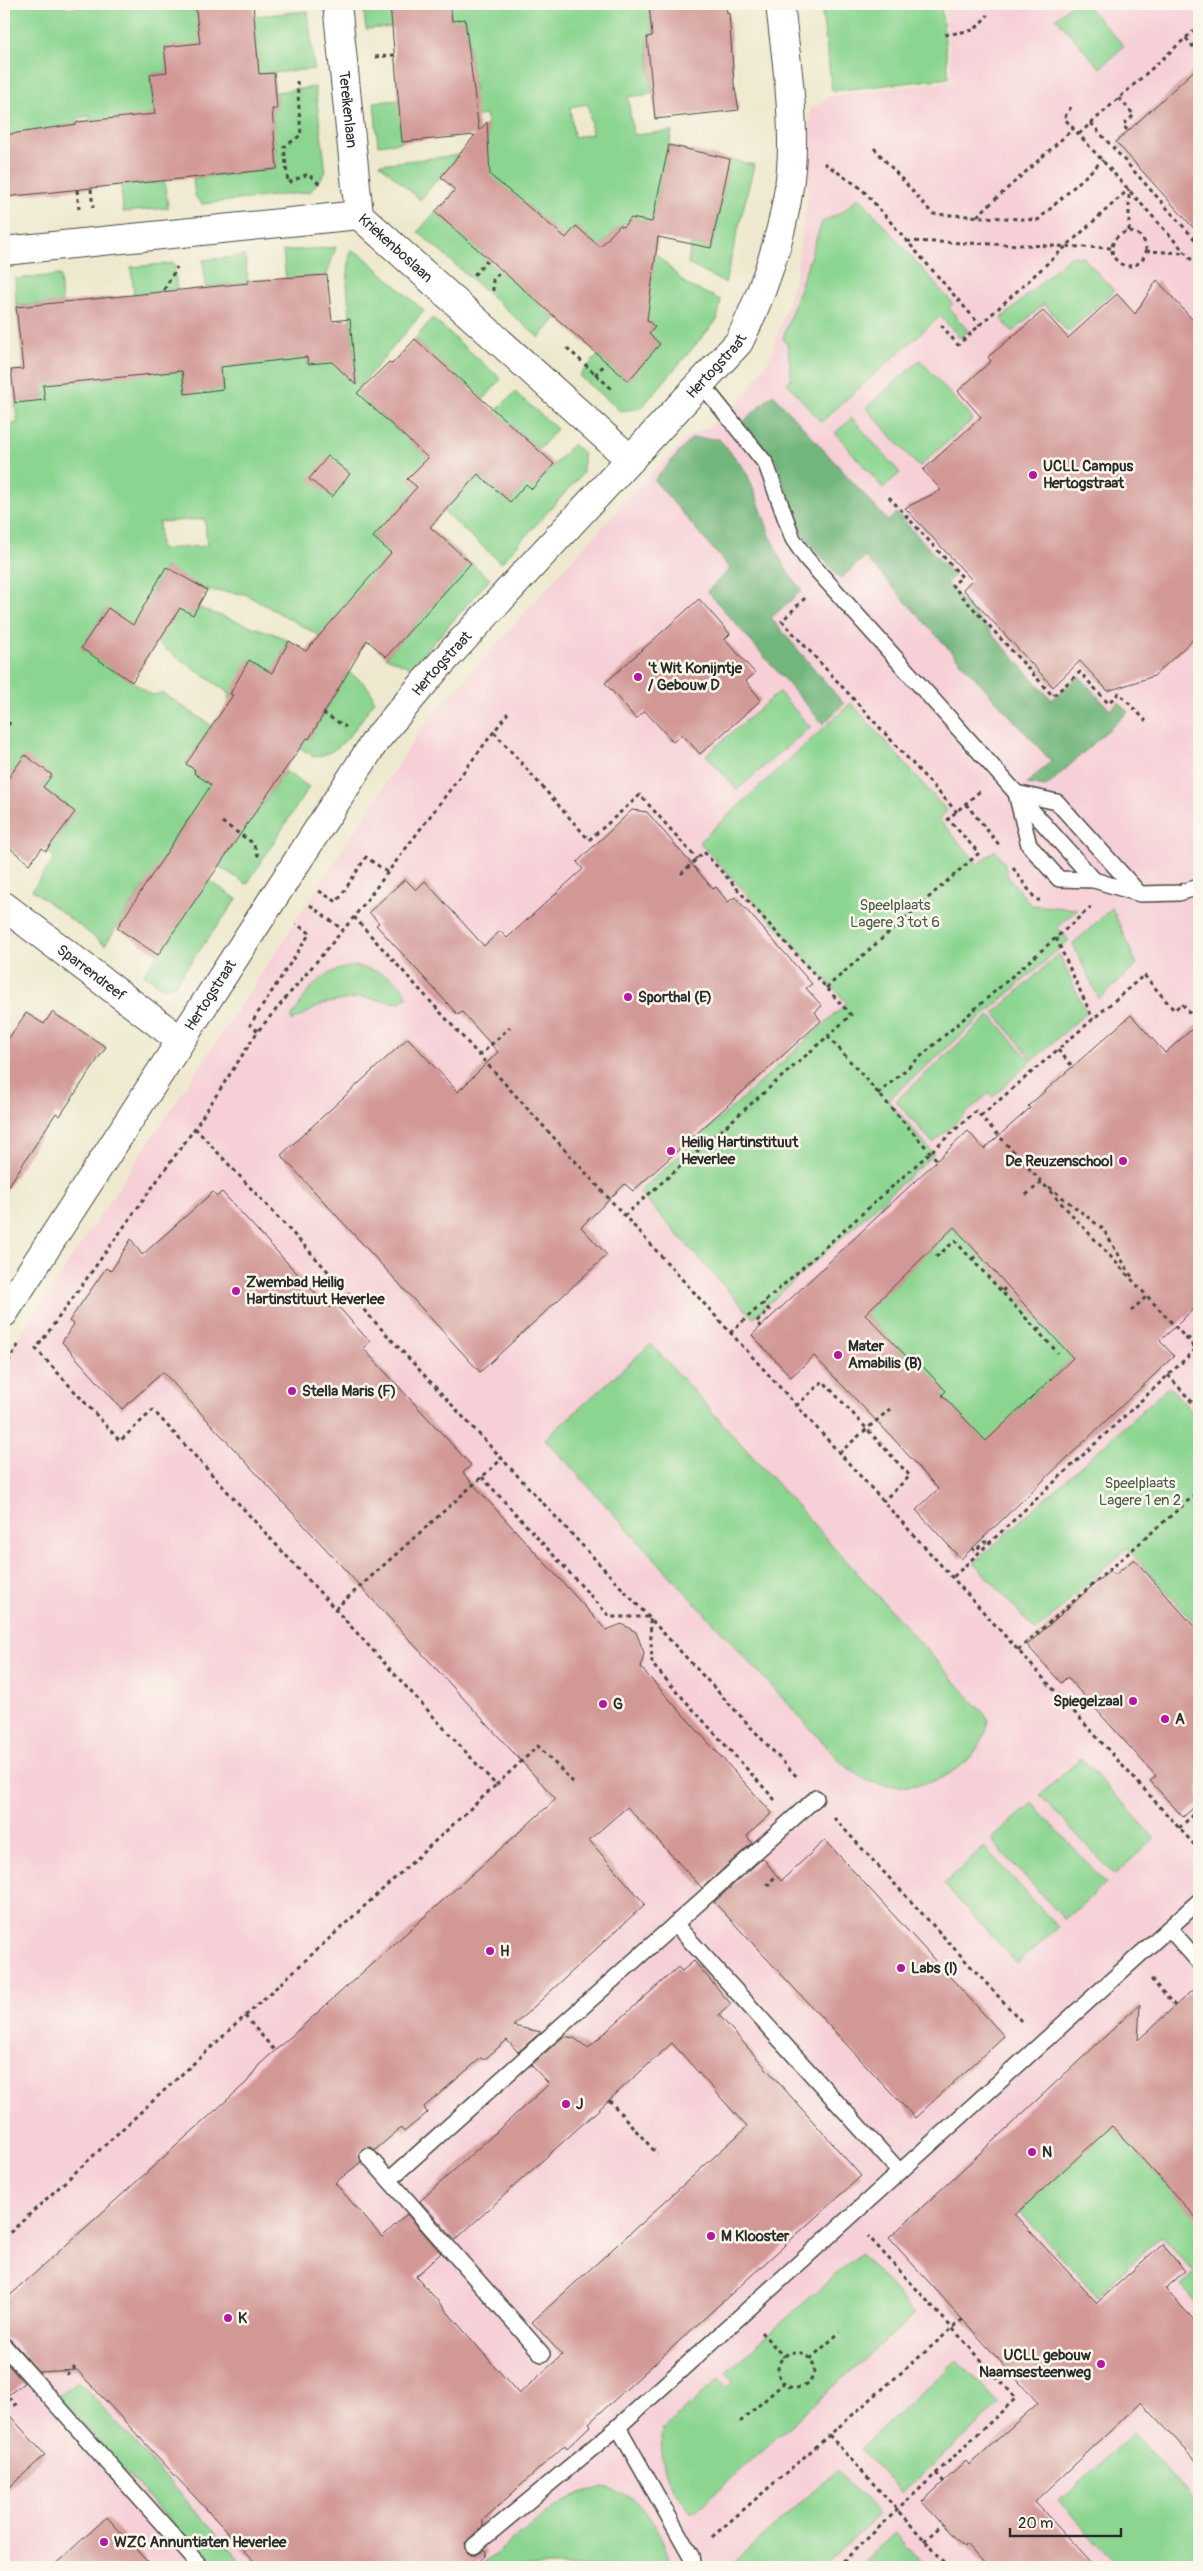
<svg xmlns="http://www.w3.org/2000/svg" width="1203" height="2571" viewBox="0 0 1203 2571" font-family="Pangolin,sans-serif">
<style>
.built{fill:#f6cfd7}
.green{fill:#8cd591;stroke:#5c805e;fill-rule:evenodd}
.forest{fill:#71b67b;stroke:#4e7053}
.building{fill:#d29896;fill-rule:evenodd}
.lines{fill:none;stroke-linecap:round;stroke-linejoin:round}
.lane-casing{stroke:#484843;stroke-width:18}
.street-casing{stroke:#484843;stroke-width:30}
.secondary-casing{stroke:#484843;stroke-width:30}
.path{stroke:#484843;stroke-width:3;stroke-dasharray:4 4;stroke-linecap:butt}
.lane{stroke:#fff;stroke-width:15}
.street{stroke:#fff;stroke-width:28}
.secondary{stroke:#fff;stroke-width:28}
.poi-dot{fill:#b5179e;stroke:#fbf7ec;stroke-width:2}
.labels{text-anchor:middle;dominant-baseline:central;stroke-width:5;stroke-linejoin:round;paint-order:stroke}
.street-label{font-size:15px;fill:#2b2b2b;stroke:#fbf7ec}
.poi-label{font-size:15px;font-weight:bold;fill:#2b2b2b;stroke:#fbf7ec;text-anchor:start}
.park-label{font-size:15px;fill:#485e4a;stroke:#fbf7ec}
</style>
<rect width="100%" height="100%" fill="#fbf7ec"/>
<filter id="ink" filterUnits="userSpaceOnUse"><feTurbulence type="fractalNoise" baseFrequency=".02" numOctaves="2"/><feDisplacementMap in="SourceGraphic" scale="10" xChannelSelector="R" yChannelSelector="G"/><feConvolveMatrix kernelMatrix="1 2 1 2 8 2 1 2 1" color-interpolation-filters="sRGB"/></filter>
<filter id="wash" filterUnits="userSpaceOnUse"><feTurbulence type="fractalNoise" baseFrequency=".0096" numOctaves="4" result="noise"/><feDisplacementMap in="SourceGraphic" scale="20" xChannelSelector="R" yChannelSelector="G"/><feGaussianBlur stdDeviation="1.12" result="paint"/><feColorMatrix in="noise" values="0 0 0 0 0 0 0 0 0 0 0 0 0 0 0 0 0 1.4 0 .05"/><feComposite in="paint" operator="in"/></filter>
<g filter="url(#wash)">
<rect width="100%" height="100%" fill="#eee9ce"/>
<!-- built -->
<polygon class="built" points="944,4 1199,4 1199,1984 1193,1990 1199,1996 1199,2567 4,2567 4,1359 254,985 423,726 628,498 689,436 707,428 741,401 770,358 795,279 807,200 810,110 830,96 952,81"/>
<!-- green -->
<g class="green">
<polygon points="4,4 65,4 66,9 100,4 195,4 198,22 223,20 222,4 245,4 246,17 308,11 314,69 252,75 181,45 165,47 167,72 150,74 155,114 91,124 90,116 77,118 77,124 60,126 60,131 4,135"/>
<polygon points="363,4 390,4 394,27 366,29"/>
<path d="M 450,4 L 649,4 L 652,36 L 647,37 L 652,94 L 628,97 L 633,135 L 672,131 L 652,222 L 631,218 L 623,227 L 620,225 L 600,247 L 576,226 L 563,242 L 551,227 L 525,203 L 519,209 L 466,154 L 488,141 L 486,115 L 468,117 L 436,96 L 475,91 L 465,20 L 452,21 ZM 588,104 L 592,134 L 574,137 L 570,107 Z"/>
<polygon points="821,4 941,4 949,78 832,91"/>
<polygon points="1072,4 1085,4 1124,46 1100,68 1056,18"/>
<polygon points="315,87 326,172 310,192 202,204 195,196 193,178 277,169 272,109 277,108 276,92"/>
<polygon points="401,100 402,142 378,145 374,102"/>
<polygon points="459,155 420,200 380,164"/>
<polygon points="730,159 754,165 725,283 688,264 691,244 711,248"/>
<polygon points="165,182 168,208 123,212 121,184"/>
<polygon points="859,197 953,304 949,308 968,331 960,338 940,316 821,422 787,383 791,379 788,346 783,338 822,222 842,212"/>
<polygon points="435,212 484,253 481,255 506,276 508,274 538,301 537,303 555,319 539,338 418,232"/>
<polygon points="336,247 327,275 286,279 283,251"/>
<path d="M 350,250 L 362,255 L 424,311 L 359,387 L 360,396 L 427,457 L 408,479 L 418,488 L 515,392 L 557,429 L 539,450 L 510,424 L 482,478 L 510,502 L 526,484 L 532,489 L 573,444 L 583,453 L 583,473 L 501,563 L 421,491 L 403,504 L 373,537 L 390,553 L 379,566 L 385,571 L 320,636 L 245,594 L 207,590 L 165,567 L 152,592 L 277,635 L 289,641 L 272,673 L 250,660 L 231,694 L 309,739 L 348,672 C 360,680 372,686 374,702 C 358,723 343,754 314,757 L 227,699 L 230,694 L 107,608 L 81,648 L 152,695 L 163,693 L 212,726 L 186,763 L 195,770 L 194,773 L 255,815 L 285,771 L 309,787 L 247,884 L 218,866 L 234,842 L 191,814 L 166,852 L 237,899 L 175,984 L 163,988 L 144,974 L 185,914 L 144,886 L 105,945 L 32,890 L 55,858 L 46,851 L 75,812 L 43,787 L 51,775 L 25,756 L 12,773 L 8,770 L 4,774 L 4,425 L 18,423 L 15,403 L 41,370 L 69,382 L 106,379 L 159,354 L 161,373 L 182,371 L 185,393 L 223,389 L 221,367 L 256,363 L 305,339 L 308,364 L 354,359 L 347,285 ZM 205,519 L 207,546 L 160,549 L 159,522 Z"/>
<polygon points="656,254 687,285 721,300 717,320 641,408 620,411 579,376 598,355 628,381 660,344 649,334 655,327 615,293"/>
<polygon points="245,256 248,283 206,287 203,260"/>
<polygon points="1070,256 1083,257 1114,291 1068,332 1044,304 1013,332 1001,319"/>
<polygon points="174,263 177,289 134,295 131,267"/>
<polygon points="60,275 62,303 16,306 15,279"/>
<polygon points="432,318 501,379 484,399 468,384 466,386 415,339"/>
<polygon points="920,360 973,419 919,467 866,408"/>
<polygon points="852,418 900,473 883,488 835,433"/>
<polygon points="471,563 490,579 411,668 386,657"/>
<polygon points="779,692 810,727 737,790 706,755"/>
<polygon points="851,703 947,811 939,819 978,864 995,850 1004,862 1008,877 1031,905 1078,909 1057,927 1069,940 888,1100 934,1154 753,1318 639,1192 847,1003 699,842"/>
<polygon points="1112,908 1137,965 1099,999 1073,944"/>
<polygon points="1059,954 1086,1013 1033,1060 994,1013"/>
<path d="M 355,966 C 373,970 402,976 407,997 L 399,1003 L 360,997 L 323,1004 L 292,1021 L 291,1018 C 310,989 317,971 355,966 Z"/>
<polygon points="990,1015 1031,1061 993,1097 989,1093 933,1143 896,1101"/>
<polygon points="954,1227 1073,1357 986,1442 942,1395 946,1391 912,1355 908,1358 865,1314"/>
<path d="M 651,1344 L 988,1718 C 987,1724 987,1731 984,1736 C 966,1779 912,1795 871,1782 C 861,1779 851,1769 842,1763 L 545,1439 Z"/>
<polygon points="1169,1386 1199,1419 1199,1628 1127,1548 1036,1631 974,1563"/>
<polygon points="1081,1758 1155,1838 1114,1875 1040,1795"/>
<polygon points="1032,1803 1106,1883 1065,1920 991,1840"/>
<polygon points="984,1847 1058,1927 1017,1964 944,1884"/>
<polygon points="1112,2126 1193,2214 1199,2208 1199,2306 1181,2286 1195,2273 1161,2236 1097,2296 1019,2211"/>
<path d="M 860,2253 L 915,2314 L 692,2513 C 666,2480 657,2473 663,2429 L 719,2379 L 727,2388 L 734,2382 L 726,2372 Z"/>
<polygon points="957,2360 1000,2404 902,2493 860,2449"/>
<polygon points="78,2380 246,2567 212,2567 58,2397"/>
<polygon points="1133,2433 1199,2506 1199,2554 1185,2567 1119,2567 1059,2501"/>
<polygon points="837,2470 879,2515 822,2567 729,2567"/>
<path d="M 604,2487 C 645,2496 661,2529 671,2567 L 479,2567 L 553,2509 L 580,2493 Z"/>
<polygon points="895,2533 926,2567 857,2567"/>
</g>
<!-- forest -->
<g class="forest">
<polygon points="773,394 888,521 897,513 954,576 946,583 1052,700 1079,676 1110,710 1119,702 1128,712 1046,787 1026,784 1051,761 865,557 840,579 802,533 776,461 742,423"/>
<path d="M 692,438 L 719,439 C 728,450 742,463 748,476 C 767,517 770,555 802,590 L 771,618 L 844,704 L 823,724 L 707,591 L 730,569 L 654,480 Z"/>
</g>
<g id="blocks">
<!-- building -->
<g class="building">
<polygon points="195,4 253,4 259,74 274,73 277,109 272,109 277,169 4,197 4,135 77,124 77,122 155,114 150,74 167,72 164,47 200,43"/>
<polygon points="390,4 450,4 452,21 465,19 479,131 487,122 490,175 566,238 576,226 600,247 620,225 623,227 631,218 652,222 669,145 730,159 711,248 658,237 647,320 655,327 649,334 660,344 628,381 435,212 455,190 441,177 475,135 402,142"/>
<polygon points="649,4 726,4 727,14 729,13 734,83 739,110 655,119 647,37 652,36"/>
<polygon points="1199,66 1199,234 1116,142"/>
<polygon points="327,275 332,321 350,319 356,385 332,362 308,364 307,357 221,367 223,389 185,394 182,371 43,385 45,400 15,403 11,370 23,369 16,307 248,283 248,280"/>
<polygon points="1157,280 1199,327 1199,634 1154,676 1108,691 1080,661 1053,687 963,589 972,580 905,508 941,490 923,470 981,417 958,391 991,361 988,357 1043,311 1068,338 1117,294 1135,314"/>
<polygon points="415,339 554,464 532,489 526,484 510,502 478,474 430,527 471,563 386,657 367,640 309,739 307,738 254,814 158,955 117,928 211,785 194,773 195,770 186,764 233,695 230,694 249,660 272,673 289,641 306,651 391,553 373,537 417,487 407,479 428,458 357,393 389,362 392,364"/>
<polygon points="328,456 350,474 332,497 309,479"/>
<polygon points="166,567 207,590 193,615 180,608 132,682 81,648 108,608 133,625"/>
<polygon points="699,599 730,634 725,639 755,673 746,681 761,700 700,754 682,734 673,742 645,711 636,719 605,683"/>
<polygon points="25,755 52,775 43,787 75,812 46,851 42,848 29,864 4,843 4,784"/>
<polygon points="632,810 647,812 713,889 716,887 728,902 735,897 812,984 806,988 822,1006 815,1012 821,1021 633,1191 625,1184 581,1227 607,1255 480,1372 281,1155 408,1038 458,1092 498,1052 462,1012 458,1015 376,925 379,923 369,912 405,879 416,890 425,881 484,946 500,931 507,938 583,869 577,862"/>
<polygon points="52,1012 106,1047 60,1116 56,1113 4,1193 4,1045 26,1013 44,1024"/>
<path d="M 1131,1015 L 1165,1053 L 1199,1023 L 1199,1304 L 1160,1341 L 1174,1356 L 961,1559 L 916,1510 L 938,1489 L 892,1437 L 814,1356 L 791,1377 L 752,1335 L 968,1131 L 984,1149 L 1030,1108 L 1028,1106 ZM 954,1227 L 1073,1358 L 986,1441 L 942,1395 L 946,1391 L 912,1355 L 908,1358 L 865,1314 Z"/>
<polygon points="213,1192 217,1196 222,1192 329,1308 335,1303 370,1342 363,1348 471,1465 463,1473 606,1630 622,1624 636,1632 644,1653 641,1668 772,1813 747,1836 752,1843 702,1888 627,1807 589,1840 645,1904 513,2026 541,2032 518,2052 507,2040 484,2060 481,2058 424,2107 427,2113 404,2132 401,2128 375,2150 371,2147 362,2149 359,2153 361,2162 335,2183 382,2237 407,2214 441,2253 416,2276 519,2394 562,2355 532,2322 747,2127 672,2043 455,2240 420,2201 549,2084 531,2065 564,2036 574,2038 588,2048 678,1967 682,1971 694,1961 731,2004 719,2015 861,2176 589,2423 591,2425 567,2448 565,2445 483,2520 483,2526 465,2543 467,2552 471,2555 476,2555 486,2549 486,2555 473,2567 260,2567 77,2370 39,2372 11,2340 4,2337 4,2301 247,2082 259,2065 556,1799 163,1372 122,1409 62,1342 74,1324 69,1321 106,1268 111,1271 131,1239 142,1255"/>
<polygon points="1134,1559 1199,1632 1199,1803 1183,1817 1150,1781 1156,1776 1067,1677 1061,1683 1027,1645 1110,1570 1115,1575"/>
<polygon points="825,1840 1004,2036 915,2118 714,1902 763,1858 781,1881"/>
<polygon points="1199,1984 1199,2221 1112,2126 1015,2215 1097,2303 1162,2244 1185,2271 1165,2289 1199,2325 1199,2464 1141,2402 1035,2502 1095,2567 987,2567 966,2544 964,2547 922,2502 966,2461 969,2465 1038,2403 889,2238 1140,2004 1138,2040"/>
<polygon points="4,2360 24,2383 4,2398"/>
<polygon points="4,2409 45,2455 4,2492"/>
<polygon points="107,2517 152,2567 52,2567"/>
</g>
</g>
</g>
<g filter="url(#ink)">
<use href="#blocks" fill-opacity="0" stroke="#484843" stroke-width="1"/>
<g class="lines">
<defs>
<g id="lane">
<polyline points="701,383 766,464 793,539 806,558 1094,880 1140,894 1179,893 1199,887"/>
<polyline points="1094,880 1059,879 1029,845 1016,793 1057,802 1139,893"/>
<polyline points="675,1924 900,2172"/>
<polyline points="1169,1928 1199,1962"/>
<polyline points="368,2156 542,2354"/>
<polyline points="389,2180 816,1798"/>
<polyline points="4,2346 201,2567"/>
<polyline points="618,2427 691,2556 693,2567"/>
<polyline points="474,2546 618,2427 1199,1901"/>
</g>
<g id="street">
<path id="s1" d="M 337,4 L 359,215"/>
<path id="s2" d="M 4,251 L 359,215 L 631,460"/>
<path id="s3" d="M 4,906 L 180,1040"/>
</g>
<g id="secondary">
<path id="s4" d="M 4,1313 L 376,740 L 434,671 L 739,342 C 768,283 793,207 792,141 C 792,95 785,49 780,4"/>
</g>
</defs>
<!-- lane casing -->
<use href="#lane" class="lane-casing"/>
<!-- street casing -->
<use href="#street" class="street-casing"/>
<!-- secondary casing -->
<use href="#secondary" class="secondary-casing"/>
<!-- path -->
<g class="path">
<polyline points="945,35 974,30 988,15"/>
<polyline points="1186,38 1199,54"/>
<polyline points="375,57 394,55"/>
<polyline points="297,81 301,135 284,147 288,183 308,174 321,185"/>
<polyline points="1119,98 1134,115 1123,125 1128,131"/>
<polyline points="1071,107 1064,118 1199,268"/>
<polyline points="1091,123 1199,244"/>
<polyline points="1079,134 1199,26"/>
<polyline points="874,148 933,214 1038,220 1103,160"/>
<polyline points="824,163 861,188 980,325"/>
<polyline points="91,189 93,208"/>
<polyline points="77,190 79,209"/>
<polyline points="977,216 1074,128"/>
<polyline points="1129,231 1129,190"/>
<circle cx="1129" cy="249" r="17"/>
<polyline points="907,241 1111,248"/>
<polyline points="1146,251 1185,253"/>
<polyline points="474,275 487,261"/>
<polyline points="164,290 177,267"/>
<polyline points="493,291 493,280 500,272"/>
<polyline points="941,325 958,345 1129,189"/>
<polyline points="567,348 613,390"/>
<polyline points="595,375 606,363"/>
<polyline points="889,497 962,577 952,585 1053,696 1080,672 1108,703 1119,693 1146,721"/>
<polyline points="805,598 782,621 957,812"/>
<polyline points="1196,677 1199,681"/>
<polyline points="323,713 346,727"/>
<polyline points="4,717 10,722 4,731"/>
<polyline points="494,732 589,840 640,795 697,859"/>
<polyline points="966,804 1000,846"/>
<polyline points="222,822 253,843 259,858"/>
<polyline points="1013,868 1036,900 1040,900"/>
<polyline points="681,874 704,852 851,1015 828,1036"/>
<polyline points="319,891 337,902 366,857 387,872"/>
<polyline points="310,905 343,930"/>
<polyline points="354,917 1199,1850"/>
<polyline points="1056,938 1093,1019"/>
<polyline points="826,988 979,853 948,819 980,791"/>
<polyline points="258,1031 250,1025 310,933 296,924"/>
<polyline points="1058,1050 1073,1067"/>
<polyline points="479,1056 510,1027"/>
<polyline points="878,1094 1091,907"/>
<polyline points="981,1116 1144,975 1174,1010 1182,1004 1199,1024"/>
<polyline points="195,1128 798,1778"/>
<polyline points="1049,1187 1103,1229 1132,1277"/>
<polyline points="1026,1195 1042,1182"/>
<polyline points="624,1216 828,1036 937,1160"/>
<polyline points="936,1257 955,1241 1058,1353"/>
<polyline points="972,1259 979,1254"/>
<polyline points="1002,1291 1008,1286"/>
<polyline points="1131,1311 1147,1296"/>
<polyline points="761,1327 756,1322 769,1310 763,1303"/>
<polyline points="1037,1330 1044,1325"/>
<polyline points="730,1333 976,1111 1196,1349 952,1578"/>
<polyline points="1187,1340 1199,1329"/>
<polyline points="4,1369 20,1342"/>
<polyline points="1168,1375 1199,1410"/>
<polyline points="796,1406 823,1381 910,1476 883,1501"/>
<polyline points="839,1453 890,1409"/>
<polyline points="482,1477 610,1617 650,1617 652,1664 775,1800"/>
<polyline points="972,1548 975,1551 984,1542 992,1542"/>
<polyline points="335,1609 503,1458"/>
<polyline points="1018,1650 1199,1491"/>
<polyline points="496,1785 538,1746 574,1783"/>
<polyline points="834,1818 1023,2023"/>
<polyline points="1179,1828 1199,1810"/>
<polyline points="770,1886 768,1884 775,1877"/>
<polyline points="1151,1979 1176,2007"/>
<polyline points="245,2016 275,2051"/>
<polyline points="609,2100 657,2154"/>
<polyline points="4,2238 496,1785 153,1410 120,1441 36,1349 195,1128 258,1031 354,917 508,713"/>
<polyline points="761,2332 784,2357"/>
<circle cx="796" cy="2370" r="18"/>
<polyline points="810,2359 840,2332"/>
<polyline points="66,2375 75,2367"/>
<polyline points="4,2391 15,2405 19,2402"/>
<polyline points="740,2422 784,2383"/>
<polyline points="829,2435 949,2567"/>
<polyline points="936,2473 944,2482"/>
<polyline points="712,2537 963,2319"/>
<polyline points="924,2541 943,2524"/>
<polyline points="837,2567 1016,2398 868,2236"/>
</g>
<!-- lane -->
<use href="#lane" class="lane"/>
<!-- street -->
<use href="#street" class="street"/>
<!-- secondary -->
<use href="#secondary" class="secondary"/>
</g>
</g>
<!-- markers -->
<g class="poi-dot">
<circle cx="1033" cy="475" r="5"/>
<circle cx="638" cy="677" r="5"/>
<circle cx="628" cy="997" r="5"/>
<circle cx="671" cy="1151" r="5"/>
<circle cx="1123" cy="1161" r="5"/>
<circle cx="236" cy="1291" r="5"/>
<circle cx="838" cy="1355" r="5"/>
<circle cx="292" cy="1391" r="5"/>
<circle cx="1133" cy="1701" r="5"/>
<circle cx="603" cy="1704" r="5"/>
<circle cx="1165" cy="1719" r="5"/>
<circle cx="490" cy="1951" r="5"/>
<circle cx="901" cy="1968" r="5"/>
<circle cx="566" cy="2104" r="5"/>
<circle cx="1032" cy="2152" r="5"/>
<circle cx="711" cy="2236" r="5"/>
<circle cx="228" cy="2318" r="5"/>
<circle cx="1101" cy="2364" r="5"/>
<circle cx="104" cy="2542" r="5"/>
</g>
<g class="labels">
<!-- street labels -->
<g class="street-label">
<text stroke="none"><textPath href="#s1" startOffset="106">Tereikenlaan</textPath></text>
<text stroke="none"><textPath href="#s2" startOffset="406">Kriekenboslaan</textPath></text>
<text stroke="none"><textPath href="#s4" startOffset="1189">Hertogstraat</textPath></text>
<text stroke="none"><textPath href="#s4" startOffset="784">Hertogstraat</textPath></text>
<text stroke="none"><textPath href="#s3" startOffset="110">Sparrendreef</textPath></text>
<text stroke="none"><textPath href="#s4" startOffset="379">Hertogstraat</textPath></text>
</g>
<!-- poi labels -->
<g class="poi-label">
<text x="1043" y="466">UCLL Campus<tspan x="1043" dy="17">Hertogstraat</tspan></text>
<text x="648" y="668">'t Wit Konijntje<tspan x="648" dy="17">/ Gebouw D</tspan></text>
<text x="638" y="997">Sporthal (E)</text>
<text x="681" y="1142">Heilig Hartinstituut<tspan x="681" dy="17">Heverlee</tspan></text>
<text x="1113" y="1161" text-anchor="end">De Reuzenschool</text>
<text x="246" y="1282">Zwembad Heilig<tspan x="246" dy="17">Hartinstituut Heverlee</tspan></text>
<text x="848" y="1346">Mater<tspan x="848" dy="17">Amabilis (B)</tspan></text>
<text x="302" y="1391">Stella Maris (F)</text>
<text x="1123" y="1701" text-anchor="end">Spiegelzaal</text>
<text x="613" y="1704">G</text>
<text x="1175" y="1719">A</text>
<text x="500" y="1951">H</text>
<text x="911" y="1968">Labs (I)</text>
<text x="576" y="2104">J</text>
<text x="1042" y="2152">N</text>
<text x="721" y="2236">M Klooster</text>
<text x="238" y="2318">K</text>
<text x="1091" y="2355" text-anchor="end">UCLL gebouw<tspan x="1091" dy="17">Naamsesteenweg</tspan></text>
<text x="114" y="2542">WZC Annuntiaten Heverlee</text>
</g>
<!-- park labels -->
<g class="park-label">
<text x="895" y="905">Speelplaats<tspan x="895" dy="17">Lagere 3 tot 6</tspan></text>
<text x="1140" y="1483">Speelplaats<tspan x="1140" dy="17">Lagere 1 en 2</tspan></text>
</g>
</g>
<!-- margin -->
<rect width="1203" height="2571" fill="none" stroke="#fbf7ec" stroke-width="20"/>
<!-- scale -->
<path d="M1010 2528v8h111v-8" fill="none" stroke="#2b2b2b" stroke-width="2.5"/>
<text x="1018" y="2528" font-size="15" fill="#2b2b2b" stroke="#fbf7ec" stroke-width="4" paint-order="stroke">20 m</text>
</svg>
